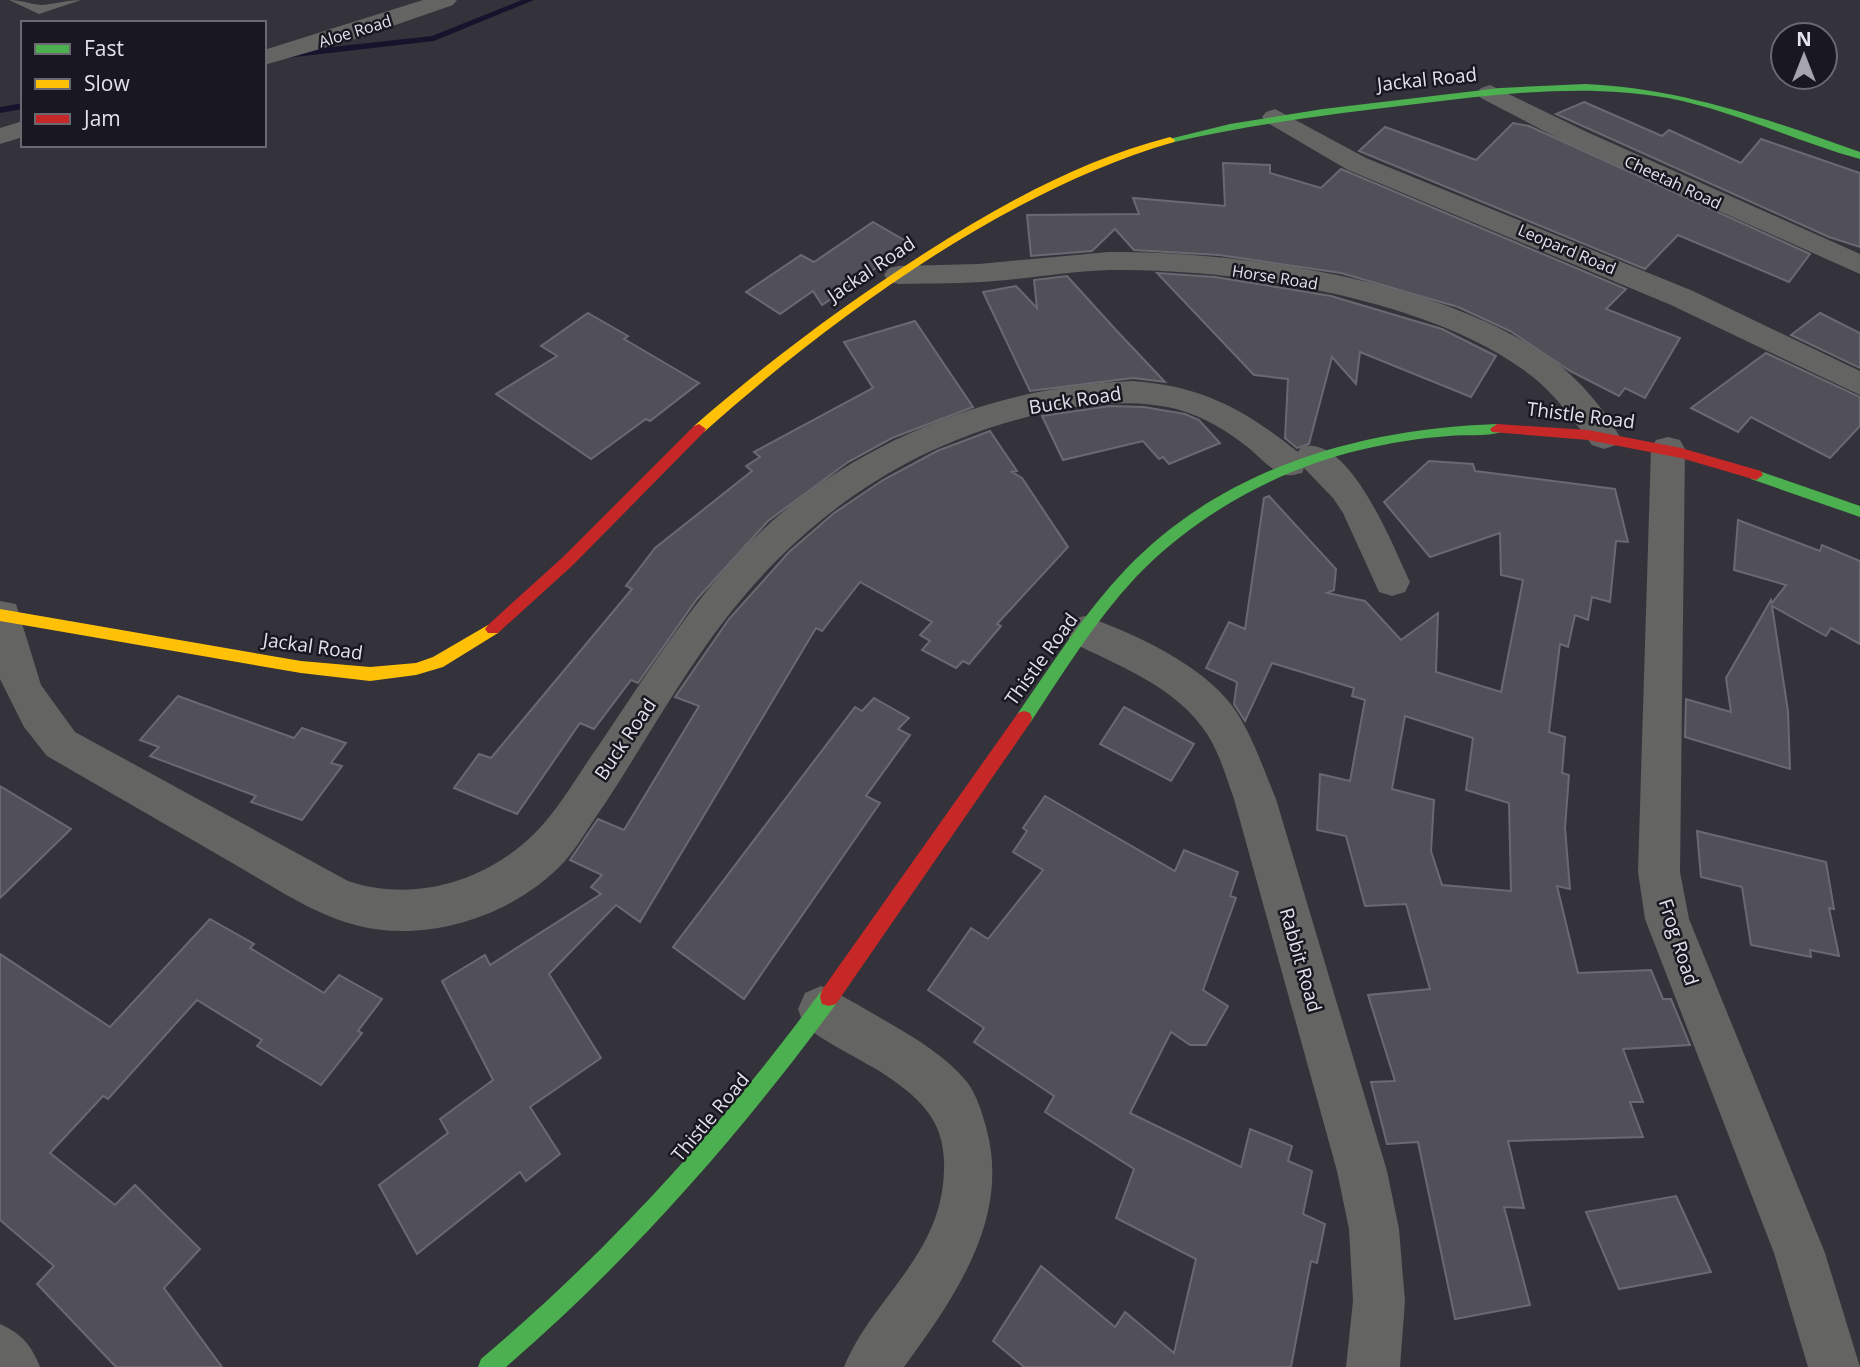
<svg xmlns="http://www.w3.org/2000/svg" width="1860" height="1367" viewBox="0 0 1860 1367" font-family="'Open Sans',sans-serif">
<style>
.lines{fill:none;stroke-linecap:round;stroke-linejoin:round}
.stream{fill:#18132d;fill-rule:evenodd}
.building{fill:#515058;stroke:#6a6971;stroke-width:2;fill-rule:evenodd}
.lane{fill:#646462;fill-rule:evenodd}
.street{fill:#646462;fill-rule:evenodd}
.fast{fill:#4caf50;fill-rule:evenodd}
.slow{fill:#ffc107;fill-rule:evenodd}
.jam{fill:#c62828;fill-rule:evenodd}
.labels{text-anchor:middle;dominant-baseline:central;stroke-width:5;stroke-linejoin:round;paint-order:stroke}
.far-street-label{font-size:16px;fill:#e3e2ed;stroke:#191820}
.street-label{font-size:19px;fill:#e3e2ed;stroke:#191820}
</style>
<rect width="100%" height="100%" fill="#34333c"/>
<g class="lines">
<!-- stream -->
<g class="stream">
<polygon points="522,0 534,0 434,41 286,58 282,55 286,52 432,36"/>
<polygon points="23,103 23,109 0,113 0,107"/>
</g>
</g>
<!-- building -->
<g class="building">
<polygon points="1584,102 1662,136 1669,130 1741,163 1761,139 1860,173 1860,247 1829,237 1556,114"/>
<polygon points="1513,123 1529,126 1810,254 1789,282 1678,235 1645,269 1359,151 1385,127 1476,160"/>
<polygon points="1223,163 1270,165 1270,173 1321,188 1341,169 1626,289 1606,309 1680,338 1645,398 1625,388 1619,396 1570,371 1510,331 1458,307 1341,273 1219,255 1134,250 1115,229 1092,251 1031,256 1027,215 1139,214 1133,198 1225,206"/>
<polygon points="873,222 911,244 822,305 813,291 780,314 746,292 801,255 814,262"/>
<polygon points="1157,273 1215,277 1331,296 1442,329 1496,356 1471,397 1360,352 1356,384 1332,357 1309,444 1297,448 1285,438 1288,379 1254,375"/>
<polygon points="1067,276 1115,329 1165,382 1133,378 1030,391 983,292 1016,286 1037,308 1034,280"/>
<polygon points="588,313 628,336 624,339 699,383 650,421 646,419 591,459 496,394 557,356 541,346"/>
<polygon points="1820,313 1860,333 1860,368 1791,335"/>
<polygon points="915,321 973,407 892,438 848,462 768,521 697,599 638,683 631,680 594,729 580,723 517,814 454,788 479,754 491,758 632,589 626,586 655,548 752,471 746,466 760,457 754,452 873,388 844,342"/>
<polygon points="1766,353 1860,397 1860,426 1830,458 1751,417 1738,432 1691,408"/>
<polygon points="1110,406 1144,407 1185,414 1199,420 1220,443 1169,464 1163,457 1159,459 1143,441 1063,460 1042,416"/>
<polygon points="990,431 1017,471 1012,472 1022,478 1068,547 997,624 1001,626 969,664 963,661 956,668 922,650 930,641 920,635 932,622 860,582 822,631 816,628 640,922 616,905 549,974 601,1058 530,1107 560,1154 526,1181 520,1172 417,1254 379,1185 448,1133 440,1119 493,1080 442,981 485,955 490,965 601,894 591,887 602,875 570,860 598,819 624,830 699,706 675,697 729,619 789,552 834,513 883,480 937,451"/>
<path d="M 1429,461 L 1473,464 L 1475,471 L 1615,489 L 1628,542 L 1616,541 L 1610,602 L 1592,597 L 1588,620 L 1575,615 L 1568,647 L 1560,644 L 1549,732 L 1565,737 L 1562,773 L 1569,775 L 1565,828 L 1570,889 L 1557,886 L 1578,973 L 1651,970 L 1663,999 L 1671,999 L 1690,1045 L 1623,1049 L 1643,1102 L 1630,1102 L 1643,1137 L 1508,1141 L 1524,1208 L 1504,1207 L 1530,1305 L 1455,1319 L 1418,1142 L 1387,1144 L 1371,1082 L 1395,1081 L 1368,995 L 1430,989 L 1406,904 L 1365,906 L 1346,836 L 1317,830 L 1320,774 L 1350,781 L 1365,700 L 1352,696 L 1354,688 L 1272,663 L 1245,721 L 1234,704 L 1237,682 L 1206,668 L 1229,622 L 1245,629 L 1264,498 L 1269,496 L 1336,569 L 1334,590 L 1327,593 L 1365,601 L 1401,640 L 1438,613 L 1436,672 L 1501,692 L 1523,580 L 1501,575 L 1500,533 L 1430,557 L 1384,502 ZM 1405,716 L 1473,738 L 1466,790 L 1509,803 L 1511,891 L 1442,885 L 1431,851 L 1434,800 L 1392,789 Z"/>
<polygon points="1738,520 1820,551 1822,545 1860,561 1860,644 1831,628 1826,636 1772,606 1788,711 1790,769 1685,737 1686,699 1731,712 1726,678 1771,600 1772,603 1786,585 1734,570"/>
<polygon points="178,696 294,738 302,728 346,743 331,763 342,766 302,820 251,802 256,796 150,756 159,747 140,740"/>
<polygon points="874,698 909,718 898,729 910,735 866,796 880,803 744,999 673,947 855,707 862,711"/>
<polygon points="1124,707 1194,744 1171,781 1100,744"/>
<polygon points="0,786 71,829 0,898"/>
<polygon points="1045,796 1175,871 1184,850 1238,872 1230,896 1236,898 1203,990 1228,1006 1206,1045 1190,1045 1171,1032 1130,1113 1241,1167 1250,1129 1292,1146 1288,1161 1312,1171 1303,1214 1325,1224 1317,1263 1311,1261 1291,1367 1024,1367 993,1341 1041,1266 1115,1327 1125,1312 1174,1353 1196,1259 1116,1218 1134,1169 1045,1112 1054,1096 974,1042 984,1028 928,990 971,928 988,939 1043,870 1013,852 1027,831 1023,828"/>
<polygon points="1697,831 1826,862 1834,909 1829,908 1839,956 1810,950 1811,957 1751,945 1742,887 1701,877"/>
<polygon points="210,919 254,944 250,948 324,993 339,975 382,999 358,1031 362,1033 321,1085 257,1046 262,1040 197,1000 108,1099 103,1096 50,1153 115,1205 135,1185 200,1249 164,1288 222,1367 116,1367 37,1284 54,1266 0,1220 0,954 110,1027"/>
<polygon points="1676,1196 1711,1272 1619,1289 1586,1212"/>
</g>
<g class="lines">
<!-- lane -->
<path class="lane" d="M 9,0 C 20,0 35,5 42,5 C 55,4 67,0 81,0 L 39,14 Z"/>
<!-- street -->
<g class="street">
<polygon points="423,0 457,0 453,5 355,39 264,65 264,50"/>
<polygon points="1490,85 1587,132 1860,254 1860,274 1569,144 1481,98 1477,93 1481,88"/>
<polygon points="1275,109 1366,158 1693,291 1860,371 1860,395 1671,305 1348,170 1266,122 1262,117 1266,112"/>
<polygon points="23,121 23,137 0,144 0,128"/>
<path d="M 1108,252 C 1243,251 1444,280 1554,361 C 1579,379 1605,410 1620,437 L 1616,445 L 1604,449 L 1592,445 C 1574,422 1557,396 1533,377 C 1434,298 1236,268 1111,270 C 1072,271 1034,278 995,281 C 963,284 931,283 899,284 L 889,282 L 884,275 L 889,268 L 899,266 L 979,264 Z"/>
<path d="M 1133,381 C 1203,386 1245,410 1298,452 L 1301,447 C 1350,433 1393,547 1410,582 L 1405,592 L 1392,596 L 1379,592 L 1343,513 L 1333,498 L 1304,468 L 1302,473 C 1294,475 1288,477 1280,473 C 1269,468 1259,457 1250,449 C 1228,431 1203,416 1176,409 C 1096,389 978,425 907,463 C 837,500 776,554 727,617 C 681,676 645,743 604,805 C 591,823 579,845 564,862 C 515,915 429,943 359,926 C 314,915 274,887 234,864 C 172,828 109,792 47,756 L 24,727 L 0,679 L 0,601 L 16,604 L 41,685 L 75,732 L 348,881 C 414,903 484,882 533,835 C 559,810 578,774 599,745 C 652,667 700,587 770,523 C 867,436 1003,385 1133,381 Z"/>
<polygon points="1668,437 1680,440 1685,449 1680,872 1689,919 1825,1253 1860,1367 1808,1367 1774,1253 1645,919 1638,872 1651,449 1656,440"/>
<path d="M 1084,616 C 1132,632 1203,665 1233,707 C 1252,734 1263,768 1276,799 L 1387,1171 L 1399,1229 L 1405,1301 L 1400,1367 L 1346,1367 L 1353,1301 L 1349,1229 L 1337,1171 L 1234,799 C 1226,777 1220,754 1207,734 C 1177,687 1119,666 1071,642 L 1065,631 L 1071,620 Z"/>
<path d="M 821,986 C 845,996 868,1011 891,1024 C 918,1040 947,1057 967,1082 C 977,1095 983,1115 987,1131 C 1010,1220 954,1298 904,1367 L 844,1367 C 874,1295 942,1256 944,1170 C 946,1120 920,1098 881,1072 C 865,1062 813,1036 804,1024 C 801,1020 800,1013 798,1009 L 805,993 Z"/>
<path d="M 0,1324 C 22,1334 31,1345 40,1367 L 0,1367 Z"/>
</g>
<!-- fast -->
<g class="fast">
<path d="M 1585,84 C 1682,88 1770,120 1860,152 L 1860,159 C 1795,141 1735,111 1668,98 C 1584,83 1500,94 1416,104 C 1333,114 1251,124 1170,143 L 1165,140 L 1230,124 L 1323,109 L 1500,88 Z"/>
<path d="M 1497,424 L 1504,429 L 1502,432 C 1485,437 1466,434 1449,436 C 1419,438 1389,443 1360,450 C 1278,469 1194,516 1136,577 C 1095,621 1063,673 1030,723 L 1024,725 L 1018,723 L 1016,718 L 1018,713 C 1052,664 1085,612 1126,569 C 1224,467 1360,429 1497,424 Z"/>
<polygon points="1756,470 1860,506 1860,517 1751,479 1749,475 1751,471"/>
<path d="M 829,988 L 836,990 L 838,997 L 836,1004 C 738,1137 631,1259 506,1367 L 478,1367 L 481,1359 C 612,1248 720,1128 822,990 Z"/>
</g>
<!-- slow -->
<g class="slow">
<path d="M 1170,137 L 1175,140 L 1174,142 C 1005,191 834,316 704,432 L 694,432 L 694,426 C 767,362 844,305 925,253 C 1002,204 1081,160 1170,137 Z"/>
<polygon points="0,609 301,661 370,667 416,663 433,657 488,625 498,625 501,629 498,633 443,667 416,675 370,681 301,673 0,621"/>
</g>
<!-- jam -->
<g class="jam">
<polygon points="699,424 706,429 704,432 573,565 498,633 488,633 485,629 488,625 563,557 694,426"/>
<polygon points="1497,424 1588,430 1681,448 1761,471 1763,475 1756,480 1681,458 1588,440 1492,432 1490,429"/>
<polygon points="1024,711 1030,713 1032,718 1030,723 836,1004 829,1006 822,1004 820,997 822,990 1018,713"/>
</g>
</g>
<g class="labels">
<!-- far-street labels -->
<g class="far-street-label">
<text transform="translate(355 31) rotate(-17)">Aloe Road</text>
<text transform="translate(1673 182) rotate(25)">Cheetah Road</text>
<text transform="translate(1567 249) rotate(23)">Leopard Road</text>
<text transform="translate(1275 277) rotate(9)">Horse Road</text>
</g>
<!-- street labels -->
<g class="street-label">
<text transform="translate(1427 79) rotate(-6)">Jackal Road</text>
<text transform="translate(871 269) rotate(-34)">Jackal Road</text>
<text transform="translate(1075 400) rotate(-9)">Buck Road</text>
<text transform="translate(1581 415) rotate(7)">Thistle Road</text>
<text transform="translate(313 646) rotate(8)">Jackal Road</text>
<text transform="translate(1041 659) rotate(-54)">Thistle Road</text>
<text transform="translate(625 739) rotate(-56)">Buck Road</text>
<text transform="translate(1679 942) rotate(72)">Frog Road</text>
<text transform="translate(1301 960) rotate(74)">Rabbit Road</text>
<text transform="translate(710 1117) rotate(-50)">Thistle Road</text>
</g>
</g>
<!-- legend -->
<rect x="21" y="21" width="245" height="126" fill="#191820" stroke="#6a6972" stroke-width="2"/>
<rect x="35" y="44" width="35" height="10" fill="#4caf50" stroke="#6a6972" stroke-width="2"/>
<text x="84" y="56" font-size="21" fill="#e3e2ed">Fast</text>
<rect x="35" y="79" width="35" height="10" fill="#ffc107" stroke="#6a6972" stroke-width="2"/>
<text x="84" y="91" font-size="21" fill="#e3e2ed">Slow</text>
<rect x="35" y="114" width="35" height="10" fill="#c62828" stroke="#6a6972" stroke-width="2"/>
<text x="84" y="126" font-size="21" fill="#e3e2ed">Jam</text>
<!-- north arrow -->
<g transform="translate(1804 56)"><circle r="33" fill="#191820" stroke="#6a6972" stroke-width="2"/>
<path d="M0-5L12 26L0 18L-12 26Z" fill="#a6a5af"/>
<text y="-10" font-size="19" font-weight="bold" text-anchor="middle" fill="#e3e2ed">N</text>
</g>
</svg>
